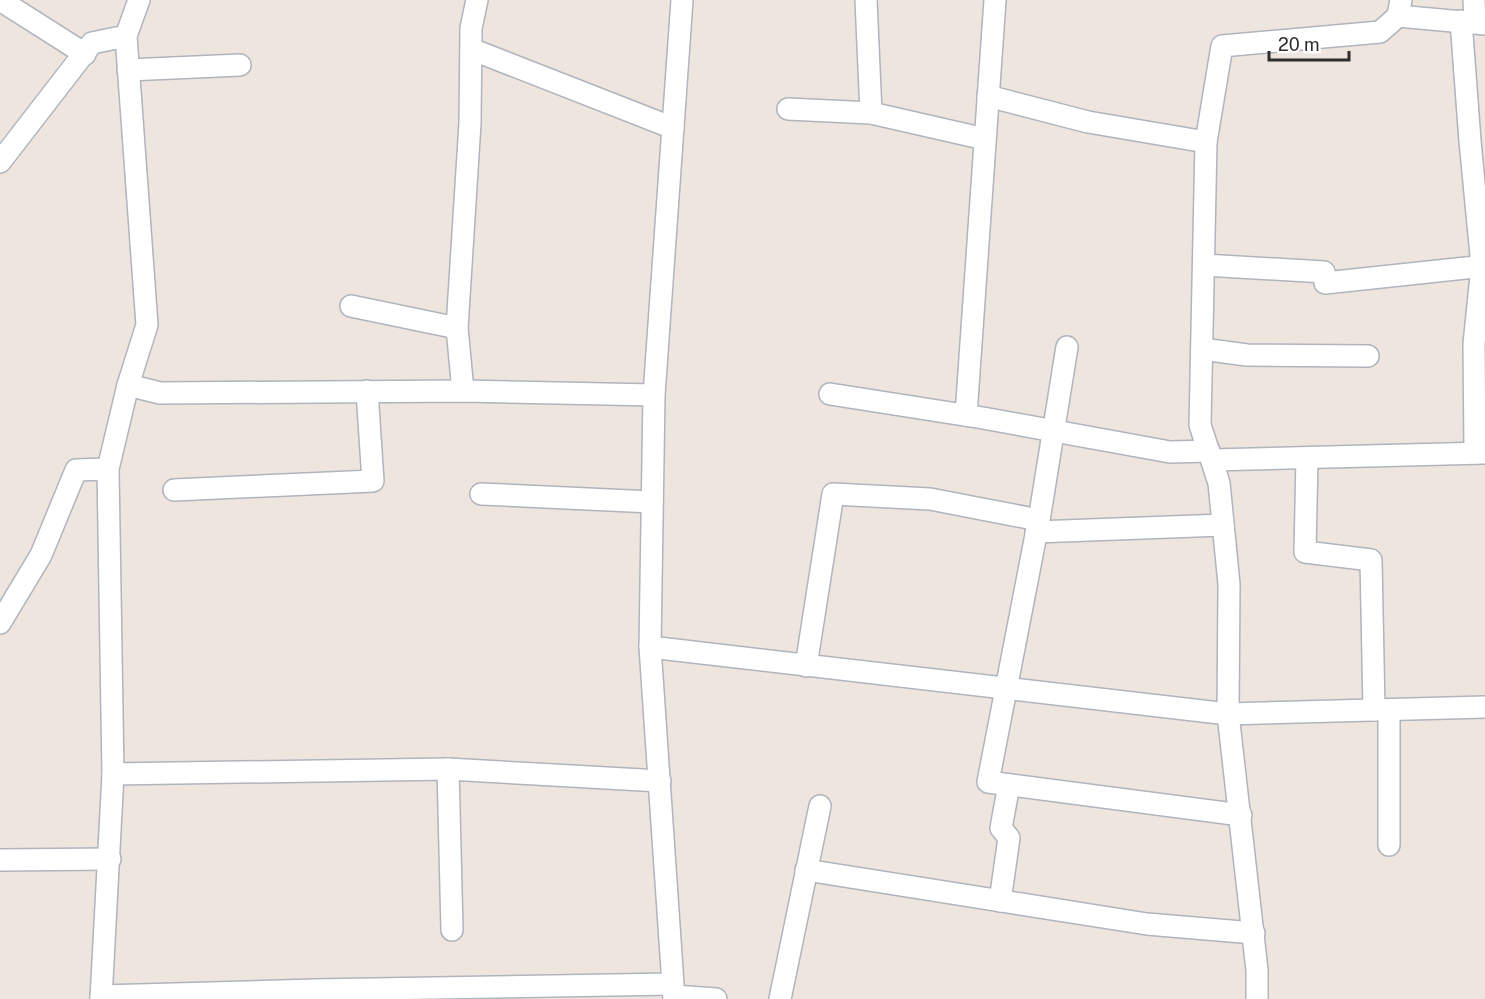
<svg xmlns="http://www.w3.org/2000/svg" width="1485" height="999" viewBox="0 0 1485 999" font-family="'Public Sans',sans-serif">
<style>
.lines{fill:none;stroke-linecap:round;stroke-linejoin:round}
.minor-casing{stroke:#afb4bd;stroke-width:24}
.minor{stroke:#fff;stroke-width:21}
</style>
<rect width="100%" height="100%" fill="#eee5df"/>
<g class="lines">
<defs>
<g id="minor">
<polyline points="0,0 85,54"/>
<polyline points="139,0 126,36 147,325 128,385 160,393 463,391 654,395"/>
<polyline points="866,0 871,113"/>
<polyline points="1474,0 1475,22"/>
<polyline points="1398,16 1485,24"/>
<polyline points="1461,21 1470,141 1482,266 1474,344 1475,453"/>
<polyline points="471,49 673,128"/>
<polyline points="128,70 240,65"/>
<polyline points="988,96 1088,122 1206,142"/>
<polyline points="788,109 871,113 985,139"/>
<polyline points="0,162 92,43 126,36"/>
<polyline points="1204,265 1324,272 1325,283 1485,266"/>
<polyline points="351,306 457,328"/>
<polyline points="1067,347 1040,514 988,782 1241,815"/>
<polyline points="1202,349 1247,355 1368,356"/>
<polyline points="463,391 457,328 470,123 471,28 477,0"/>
<polyline points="830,394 983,418 1170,452 1209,451"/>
<polyline points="966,415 995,0"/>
<polyline points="1307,458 1305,552 1371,560 1374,710"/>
<polyline points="1212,460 1485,453"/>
<polyline points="174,490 373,481 367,391"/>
<polyline points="481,494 652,502"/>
<polyline points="1036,532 1223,525"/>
<polyline points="0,623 41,555 76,470 108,469"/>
<polyline points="650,647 1228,714 1485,707"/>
<polyline points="806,666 833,494 930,499 1039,520"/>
<polyline points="448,769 452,930"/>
<polyline points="113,774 448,769 660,781"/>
<polyline points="1389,845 1389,710"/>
<polyline points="0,860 110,859"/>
<polyline points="806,870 1147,924 1254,933"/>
<polyline points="1000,901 1009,838 1001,828 1009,785"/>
<polyline points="101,996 314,990 672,984"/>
<polyline points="674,996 716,999"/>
<polyline points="101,999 113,774 108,469 128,385"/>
<polyline points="674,999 650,647 654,395 682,0"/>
<polyline points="780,999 820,806"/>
<polyline points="1257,999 1257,970 1228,714 1229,584 1219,483 1200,425 1206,142 1222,46 1380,32 1398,16 1401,0"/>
</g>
</defs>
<!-- minor casing -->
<use href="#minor" class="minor-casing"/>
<!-- minor -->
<use href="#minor" class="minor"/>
</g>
<!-- scale -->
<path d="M1269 51v9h80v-9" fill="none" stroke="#2d2d2d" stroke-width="3"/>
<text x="1278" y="51" font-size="18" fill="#2d2d2d" stroke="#ffffff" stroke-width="4.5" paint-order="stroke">20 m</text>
</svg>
